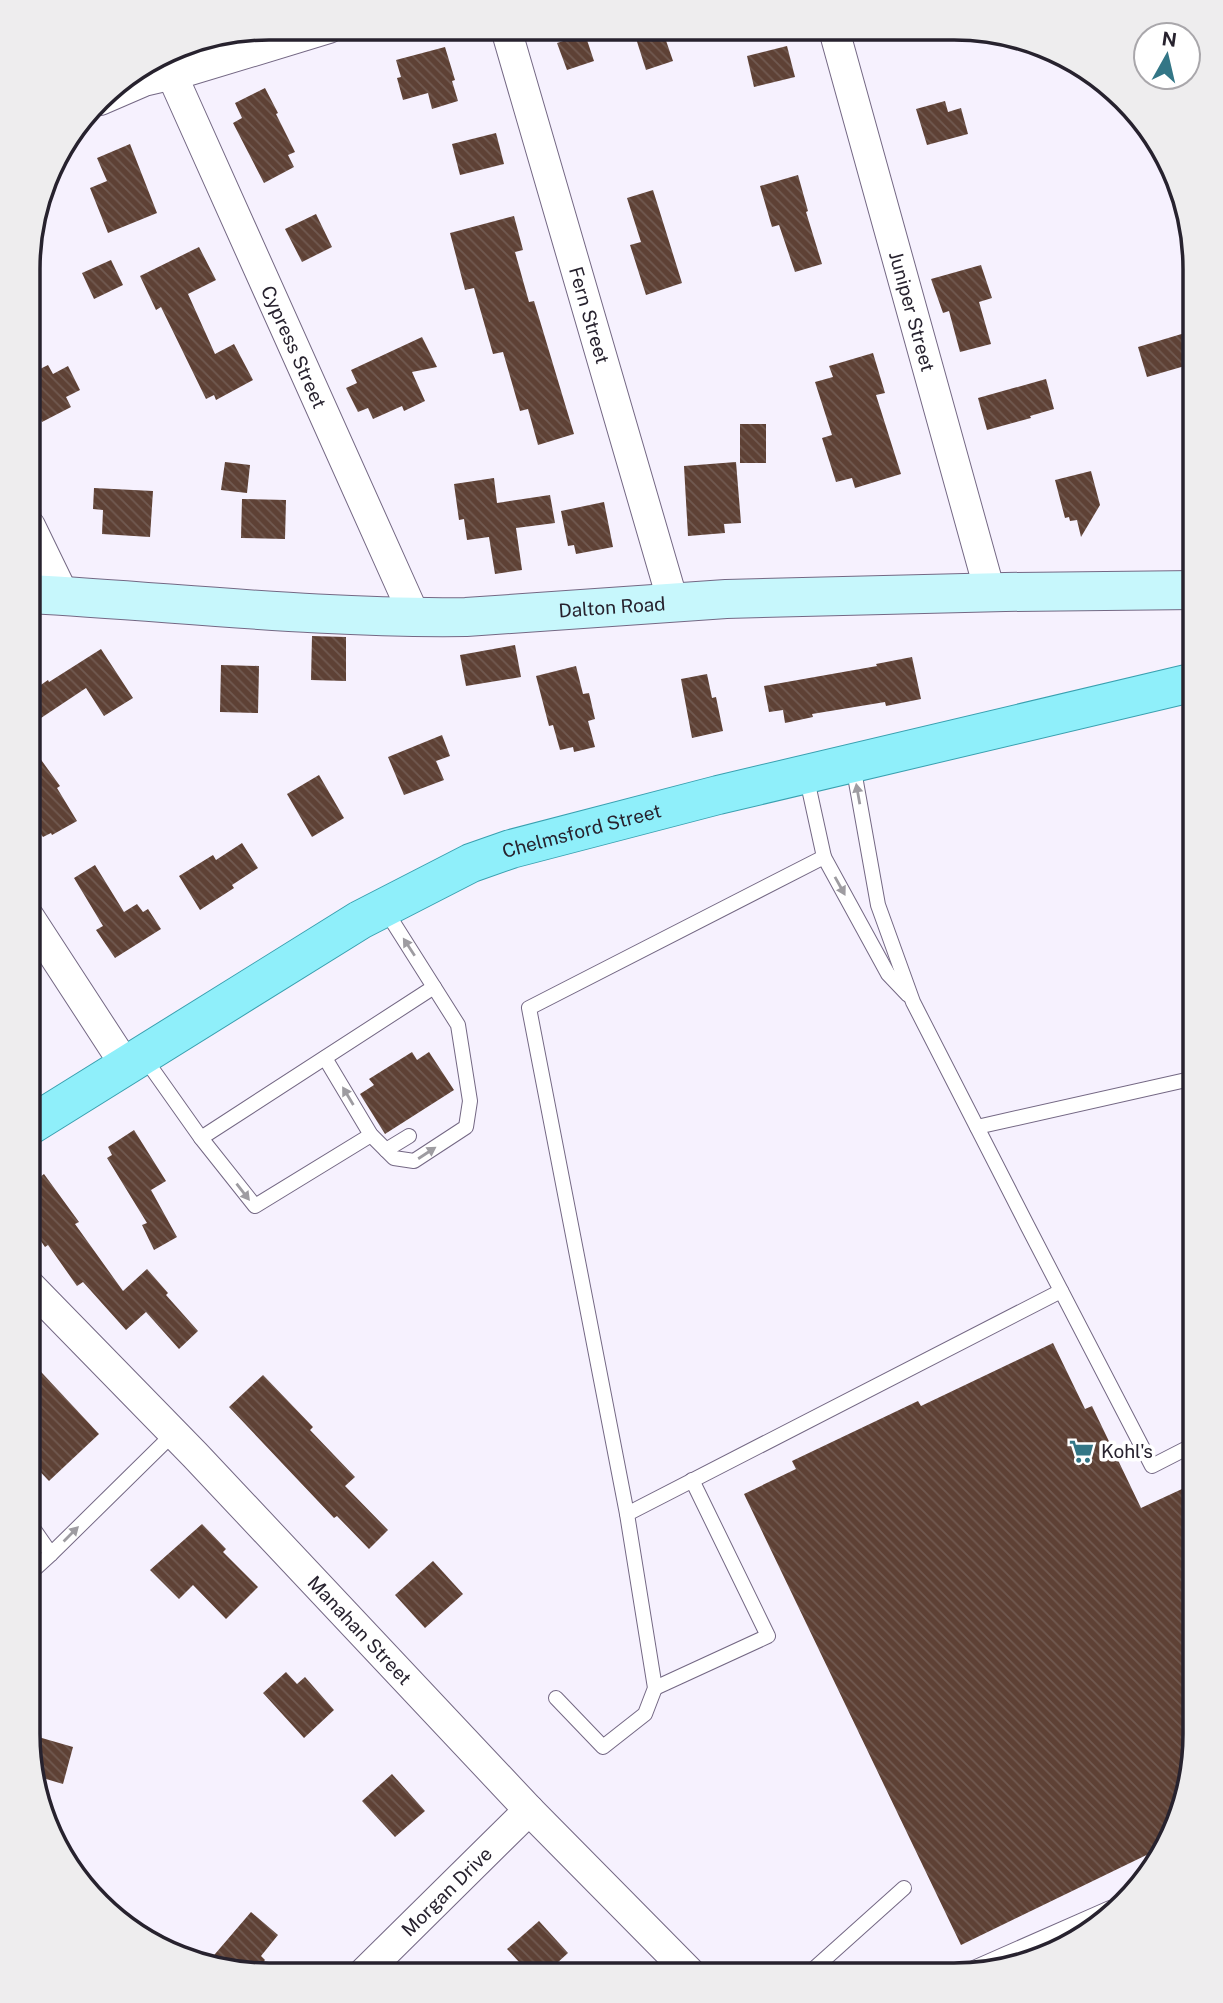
<svg xmlns="http://www.w3.org/2000/svg" width="1223" height="2003" viewBox="0 0 1223 2003" font-family="'Public Sans',sans-serif">
<style>
.building{fill:url(#building-back-hatch)}
.lines{fill:none;stroke-linecap:round;stroke-linejoin:round}
.lane-casing{stroke:#746884;stroke-width:16}
.street-casing{stroke:#746884;stroke-width:32}
.secondary-casing{stroke:#746884;stroke-width:40}
.primary-casing{stroke:#3aa0b0;stroke-width:40}
.lane{stroke:#fff;stroke-width:14}
.street{stroke:#fff;stroke-width:30}
.secondary{stroke:#c7f7fc;stroke-width:38}
.primary{stroke:#8feffa;stroke-width:38}
.oneway{fill:#9e9ca1}
.labels{text-anchor:middle;dominant-baseline:central;stroke-width:7;stroke-linejoin:round;paint-order:stroke}
.street-label{font-size:19px;fill:#27222e;stroke:#fff}
.poi-label{font-size:19px;fill:#27222e;stroke:#fff;text-anchor:start}
.rim{fill:none;stroke:#27222e;stroke-width:3.5}
</style>
<defs>
<pattern id="building-back-hatch" width="6" height="6" patternUnits="userSpaceOnUse" patternTransform="scale(1.75)"><rect width="6" height="6" fill="#5e4135"/><path d="M-1 5l2 2M0 0l6 6M5-1l2 2" fill="none" stroke="#715a51"/></pattern>
</defs>
<rect width="100%" height="100%" fill="#f6f1fe"/>
<!-- building -->
<g class="building">
<polygon points="633,29 662,29 673,61 646,70"/>
<polygon points="585,34 594,61 567,70 557,43"/>
<polygon points="787,46 795,77 754,87 747,56"/>
<polygon points="445,47 455,80 452,81 458,101 432,109 428,93 403,100 397,78 401,77 396,60"/>
<polygon points="265,88 278,113 276,114 295,152 288,155 294,167 264,183 233,123 242,118 235,103"/>
<polygon points="945,101 948,112 961,108 968,134 927,145 916,109"/>
<polygon points="496,133 504,164 460,175 452,144"/>
<polygon points="130,144 157,213 108,233 90,188 107,181 97,158"/>
<polygon points="798,175 808,211 806,212 822,264 795,272 779,225 772,227 760,186"/>
<polygon points="653,190 682,283 646,295 630,245 641,242 627,198"/>
<polygon points="316,214 332,247 302,262 285,229"/>
<polygon points="514,216 523,250 515,252 529,302 534,301 574,434 538,445 528,409 520,411 503,352 493,354 474,288 465,290 450,233"/>
<polygon points="199,247 216,280 188,294 215,354 234,344 253,380 216,400 214,395 206,399 161,307 156,310 140,276"/>
<polygon points="111,260 123,285 94,299 82,273"/>
<polygon points="981,265 992,298 979,302 991,344 960,352 949,311 943,313 931,279"/>
<polygon points="1195,330 1195,363 1147,377 1138,347"/>
<polygon points="422,337 437,367 412,372 425,401 404,411 402,406 373,419 368,408 358,412 346,388 357,383 351,370"/>
<polygon points="873,353 885,393 876,395 901,474 855,488 852,478 836,482 822,438 832,435 815,382 833,377 829,366"/>
<polygon points="48,365 53,374 68,366 80,390 66,397 71,407 42,422 30,398 30,374"/>
<polygon points="1046,379 1054,409 1030,416 1031,418 987,430 978,398"/>
<rect x="740" y="424" width="26" height="39"/>
<polygon points="225,462 250,465 247,493 221,490"/>
<polygon points="736,462 741,523 724,524 725,533 688,536 684,466"/>
<polygon points="1091,471 1100,505 1081,537 1077,520 1070,521 1069,517 1065,518 1055,480"/>
<polygon points="494,478 497,503 550,495 555,523 516,528 522,570 495,574 489,537 467,540 464,519 459,520 454,484"/>
<polygon points="94,488 153,491 150,537 102,534 103,510 93,509"/>
<polygon points="242,499 286,500 285,539 241,538"/>
<polygon points="604,502 613,547 576,554 574,545 568,546 561,511"/>
<polygon points="312,636 346,637 346,681 311,680"/>
<polygon points="515,645 521,677 466,686 460,655"/>
<polygon points="101,649 133,698 104,716 86,688 29,726 29,693 48,680 49,682"/>
<polygon points="912,657 921,699 886,706 885,702 812,714 813,717 785,723 783,710 769,712 764,686 877,666 876,664"/>
<polygon points="221,665 259,666 258,713 220,712"/>
<polygon points="576,666 583,694 589,693 595,719 588,721 595,747 574,752 573,747 560,750 553,725 549,726 536,676"/>
<polygon points="707,674 712,698 716,697 723,731 692,738 681,679"/>
<polygon points="442,735 450,756 436,761 444,780 404,795 388,757"/>
<polygon points="29,743 60,786 57,788 77,821 52,835 51,833 43,837 29,816"/>
<polygon points="319,775 344,818 312,837 287,794"/>
<polygon points="242,843 258,868 232,885 234,888 200,910 179,876 213,855 216,860"/>
<polygon points="95,865 124,912 137,904 143,912 148,909 161,929 115,958 96,930 103,926 74,878"/>
<polygon points="412,1052 417,1060 429,1052 454,1090 385,1134 360,1094 374,1085 369,1079"/>
<polygon points="134,1130 166,1181 151,1190 177,1237 154,1250 142,1225 147,1223 107,1158 112,1155 108,1147"/>
<polygon points="44,1174 79,1222 75,1224 123,1291 147,1269 168,1293 166,1295 198,1331 179,1349 146,1312 126,1330 83,1282 77,1286 48,1245 45,1247 29,1224 29,1185"/>
<polygon points="1053,1343 1085,1409 1092,1406 1141,1508 1195,1483 1194,1750 1182,1812 1163,1847 961,1945 744,1494 796,1469 792,1461 918,1401 921,1406"/>
<polygon points="29,1359 99,1434 49,1481 28,1459"/>
<polygon points="263,1375 313,1427 310,1430 355,1477 345,1486 388,1530 369,1549 337,1516 334,1518 229,1407"/>
<polygon points="202,1524 226,1549 223,1552 258,1587 226,1619 193,1585 179,1599 150,1570"/>
<polygon points="433,1561 463,1594 425,1628 395,1595"/>
<polygon points="286,1672 297,1684 305,1677 334,1710 304,1738 263,1693"/>
<polygon points="28,1734 73,1747 63,1784 36,1776"/>
<polygon points="392,1774 425,1811 395,1837 362,1801"/>
<polygon points="251,1912 278,1935 261,1956 265,1960 254,1973 238,1973 209,1961"/>
<polygon points="539,1921 568,1953 545,1974 530,1974 507,1949"/>
</g>
<g class="lines">
<defs>
<g id="lane">
<polyline points="853,765 878,905 913,1002 1028,1227 1152,1466 1195,1444"/>
<polyline points="806,775 824,857 888,974 908,995"/>
<polyline points="824,857 529,1008 627,1514 1061,1291"/>
<polyline points="143,1056 201,1138 255,1206 371,1135"/>
<polyline points="325,1058 371,1135 394,1158 414,1161 466,1127 470,1101 458,1025 384,908"/>
<polyline points="977,1127 1195,1078"/>
<polyline points="201,1138 434,987"/>
<polyline points="386,1150 409,1136"/>
<polyline points="28,1521 51,1554 174,1433"/>
<polyline points="28,1575 51,1554"/>
<polyline points="655,1688 768,1636 692,1480"/>
<polyline points="556,1698 603,1747 645,1714 655,1688 627,1514"/>
<polyline points="960,1974 1110,1908"/>
<polyline points="807,1975 904,1888"/>
</g>
<g id="street">
<path id="s1" d="M 506,29 L 673,602"/>
<path id="s2" d="M 834,30 L 990,592"/>
<path id="s3" d="M 172,75 L 415,617"/>
<polyline points="100,100 144,81 187,71 329,28"/>
<polyline points="30,526 64,596"/>
<polyline points="29,917 126,1066"/>
<path id="s4" d="M 29,1285 L 195,1455 L 529,1810 L 691,1974"/>
<path id="s5" d="M 364,1973 L 529,1810"/>
</g>
<g id="secondary">
<path id="s6" d="M 30,594 C 175,602 320,619 466,617 L 726,599 L 1005,592 L 1195,590"/>
</g>
<g id="primary">
<path id="s7" d="M 29,1126 L 360,920 L 471,863 L 511,849 L 718,795 L 1195,682"/>
</g>
</defs>
<!-- lane casing -->
<use href="#lane" class="lane-casing"/>
<!-- street casing -->
<use href="#street" class="street-casing"/>
<!-- secondary casing -->
<use href="#secondary" class="secondary-casing"/>
<!-- primary casing -->
<use href="#primary" class="primary-casing"/>
<!-- lane -->
<use href="#lane" class="lane"/>
<!-- street -->
<use href="#street" class="street"/>
<!-- secondary -->
<use href="#secondary" class="secondary"/>
<!-- primary -->
<use href="#primary" class="primary"/>
</g>
<!-- one-way arrows -->
<defs><path id="oneway-solid" d="M-6-.8H1V-3.2L6.5 0L1 3.2V.8H-6Z" transform="scale(1.75)"/></defs>
<g class="oneway">
<use href="#oneway-solid" transform="translate(858 794) rotate(-100)"/>
<use href="#oneway-solid" transform="translate(840 886) rotate(61)"/>
<use href="#oneway-solid" transform="translate(409 947) rotate(-123)"/>
<use href="#oneway-solid" transform="translate(348 1096) rotate(-121)"/>
<use href="#oneway-solid" transform="translate(427 1153) rotate(-33)"/>
<use href="#oneway-solid" transform="translate(243 1192) rotate(52)"/>
<use href="#oneway-solid" transform="translate(71 1534) rotate(-45)"/>
</g>
<!-- icons -->
<defs>
<symbol id="supermarket-bare" viewBox="-9 -9 18 18"><path d="M-6-5.5h2.5l.6 2H6L4.5 2H-2.5L-4.4-4H-6ZM-1.5 3.2a1.3 1.3 0 1 0 .1 0ZM3 3.2a1.3 1.3 0 1 0 .1 0Z" fill="#337686" stroke="#fff" stroke-width="2.5" paint-order="stroke"/></symbol>
</defs>
<g fill-rule="evenodd">
<use href="#supermarket-bare" x="1064" y="1434" width="35" height="35"/>
</g>
<g class="labels">
<!-- street labels -->
<g class="street-label">
<text stroke="none"><textPath href="#s2" startOffset="292">Juniper Street</textPath></text>
<text stroke="none"><textPath href="#s1" startOffset="298">Fern Street</textPath></text>
<text stroke="none"><textPath href="#s3" startOffset="298">Cypress Street</textPath></text>
<text stroke="none"><textPath href="#s6" startOffset="583">Dalton Road</textPath></text>
<text stroke="none"><textPath href="#s7" startOffset="630">Chelmsford Street</textPath></text>
<text stroke="none"><textPath href="#s4" startOffset="478">Manahan Street</textPath></text>
<text stroke="none"><textPath href="#s5" startOffset="116">Morgan Drive</textPath></text>
</g>
<!-- poi labels -->
<g class="poi-label">
<text x="1101" y="1451">Kohl's</text>
</g>
</g>
<!-- crop -->
<path d="M0 0H1223V2003H0ZM269 40H954A229 229 0 0 1 1183 269V1734A229 229 0 0 1 954 1963H269A229 229 0 0 1 40 1734V269A229 229 0 0 1 269 40Z" fill="#eeedee" fill-rule="evenodd"/>
<path class="rim" d="M269 40H954A229 229 0 0 1 1183 269V1734A229 229 0 0 1 954 1963H269A229 229 0 0 1 40 1734V269A229 229 0 0 1 269 40Z"/>
<!-- north arrow -->
<g transform="translate(1167 56) rotate(8)"><circle r="33" fill="#ffffff" stroke="#a9a7ab" stroke-width="2"/>
<path d="M0-5L12 26L0 18L-12 26Z" fill="#337686"/>
<text y="-10" font-size="19" font-weight="bold" text-anchor="middle" fill="#27222e">N</text>
</g>
</svg>
